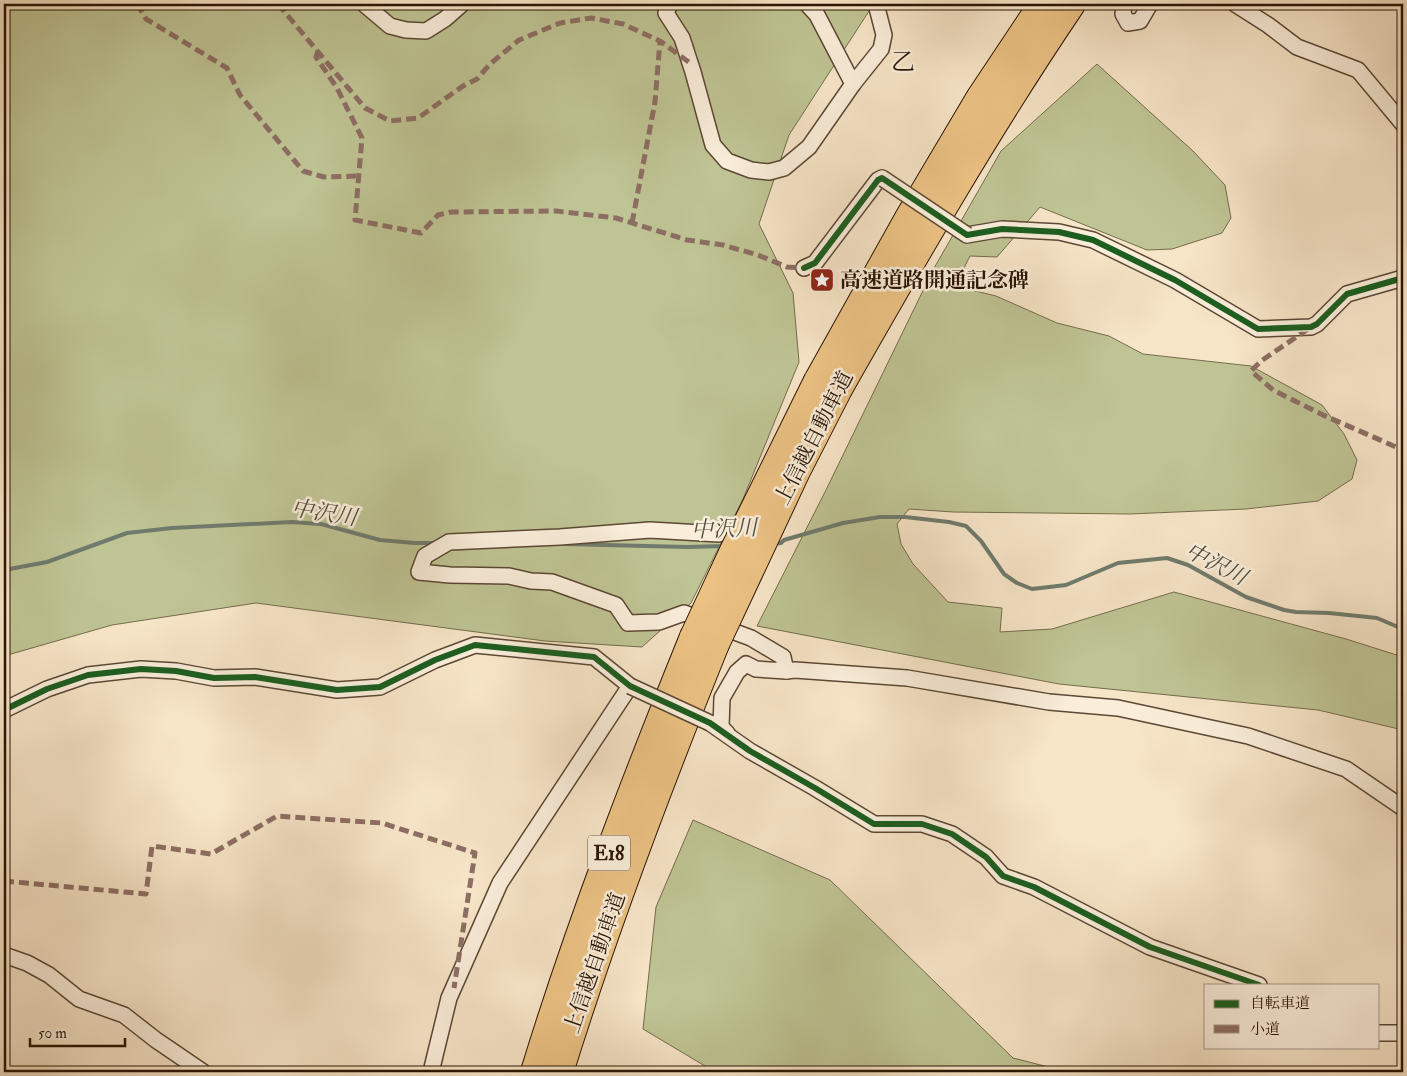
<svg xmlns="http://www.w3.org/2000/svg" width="1407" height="1076" viewBox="0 0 1407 1076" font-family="'IM FELL Double Pica','Noto Serif JP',serif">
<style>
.green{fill:#bfc494;stroke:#746c4c}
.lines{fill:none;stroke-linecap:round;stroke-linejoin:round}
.stream{stroke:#6f7b6d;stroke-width:4}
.street-casing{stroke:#5c4834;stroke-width:18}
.highway-casing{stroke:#291403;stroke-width:30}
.street{stroke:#faeedb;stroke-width:15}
.highway{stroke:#ecc284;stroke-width:28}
.street-bridge-casing{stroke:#5c4834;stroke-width:18;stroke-linecap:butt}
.highway-bridge-casing{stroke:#291403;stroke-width:30;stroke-linecap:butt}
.street-bridge{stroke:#faeedb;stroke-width:15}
.highway-bridge{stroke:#ecc284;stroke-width:28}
.quiet{stroke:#8d6e63;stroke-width:5;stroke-dasharray:10 5;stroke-linecap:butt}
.cycleway-casing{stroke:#faeedb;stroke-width:9}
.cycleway{stroke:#1b5e20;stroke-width:6}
.labels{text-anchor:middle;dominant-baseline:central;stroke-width:5;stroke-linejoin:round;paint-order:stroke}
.shield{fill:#faeedb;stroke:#685544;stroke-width:1}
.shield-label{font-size:20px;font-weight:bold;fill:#291403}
.poi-label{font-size:21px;font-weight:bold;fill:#291403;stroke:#faeedb;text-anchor:start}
.street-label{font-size:21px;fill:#291403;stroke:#faeedb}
.water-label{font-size:22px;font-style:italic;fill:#525041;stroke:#faeedb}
.quarter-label{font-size:24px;fill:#291403;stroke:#faeedb}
</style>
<rect width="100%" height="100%" fill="#f7e5c8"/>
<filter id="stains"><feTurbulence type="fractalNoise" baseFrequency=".004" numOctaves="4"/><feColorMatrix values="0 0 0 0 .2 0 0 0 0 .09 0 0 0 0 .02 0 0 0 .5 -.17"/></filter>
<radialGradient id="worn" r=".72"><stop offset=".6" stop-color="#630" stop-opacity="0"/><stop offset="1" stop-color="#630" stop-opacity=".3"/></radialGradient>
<!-- green -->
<g class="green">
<polygon points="4,4 869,4 871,8 789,135 759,224 793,293 799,362 743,499 691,603 642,647 545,641 256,603 112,625 4,656"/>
<polygon points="1097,64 1193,151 1225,185 1231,218 1222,233 1172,249 1147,250 1040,207 997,257 970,256 955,286 996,296 1057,323 1109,336 1143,354 1251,366 1322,405 1344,434 1357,460 1352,479 1318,501 1246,509 1130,514 953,512 909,509 897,524 901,544 913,564 948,602 1002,608 1000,632 1052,629 1174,592 1346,639 1403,657 1403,730 1318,710 1059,684 757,626 825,492 933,270 1001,151"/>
<polygon points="693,820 830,880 1013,1058 1068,1072 715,1072 643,1029 656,907"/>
</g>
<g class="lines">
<!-- stream -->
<g class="stream">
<polyline points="565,544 687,547 725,546"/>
<polyline points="772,544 781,543 784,540 843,523 880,517 905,517 949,522 966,526 981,541 1004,574 1017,583 1032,589 1066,585 1118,563 1167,558 1188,565 1246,597 1284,610 1296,612 1329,613 1377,618 1398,627 1403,631"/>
<polyline points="4,570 47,562 127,533 172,528 292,522 321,524 380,540 415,543 438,543"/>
</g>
<defs>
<g id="street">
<polyline points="364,4 390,26 406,30 426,31 445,19 462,4"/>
<polyline points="670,4 666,13 682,38 693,72 713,145 727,161 751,170 769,172 784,168 809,147 853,84 881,49 884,35 876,4"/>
<polyline points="807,4 817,15 853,84"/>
<polyline points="1124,4 1123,14 1128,23 1140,21 1150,4"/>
<polyline points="1235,4 1268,25 1297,47 1358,70 1403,124"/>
<polyline points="967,235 1002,229 1059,232 1093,240 1175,280 1258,329 1311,327 1317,324 1347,294 1403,278"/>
<polyline points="804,268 815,263 878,180 882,178"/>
<polyline points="719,534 650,530 560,537 449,542 425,556 419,572 450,575 509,576 531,581 552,582 616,605 628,623 659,622 684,613 751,638 783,657 786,671 795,670 907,678 1049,702 1118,708 1248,736 1346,769 1403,808"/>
<polyline points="4,710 47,689 88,675 141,669 176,671 214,678 255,677 337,690 380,687 435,660 475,645 594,657 630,686 500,883 449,998 431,1072"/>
<polyline points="710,723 750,751 815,788 874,824 922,824 952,834 986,857 1003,876 1034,887 1150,947 1259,985"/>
<polyline points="727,733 721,727 722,698 737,672 746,664 756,669 786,671"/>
<polyline points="4,955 27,963 49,975 79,999 124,1015 156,1040 203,1072"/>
<polyline points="1378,1033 1403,1033"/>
</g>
<g id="highway">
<polyline points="818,381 908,220 981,97 1043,4"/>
<path d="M 839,387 C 913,257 987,128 1071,4"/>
<path d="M 535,1072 C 580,925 636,780 694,637"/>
<path d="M 559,1072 C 604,927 658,785 715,644"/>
</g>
</defs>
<!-- street casing -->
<use href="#street" class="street-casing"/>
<!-- highway casing -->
<use href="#highway" class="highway-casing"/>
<!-- street -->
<use href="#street" class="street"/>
<!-- highway -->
<use href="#highway" class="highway"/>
<defs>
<g id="street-bridge">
<polyline points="882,178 967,235"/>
<polyline points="630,686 710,723"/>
</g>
<g id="highway-bridge">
<polyline points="694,637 734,551 818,381"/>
<polyline points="715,644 796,471 839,387"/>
</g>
</defs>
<!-- street-bridge casing -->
<use href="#street-bridge" class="street-bridge-casing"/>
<!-- highway-bridge casing -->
<use href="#highway-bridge" class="highway-bridge-casing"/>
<!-- street-bridge -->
<use href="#street-bridge" class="street-bridge"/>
<!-- highway-bridge -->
<use href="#highway-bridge" class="highway-bridge"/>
<!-- quiet -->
<g class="quiet">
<polyline points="137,4 146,19 227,68 240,95 303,171 324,177 360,176"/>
<polyline points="278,4 365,108 390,121 418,118 463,86 477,79 490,64 519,40 560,23 591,18 623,24 660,41 690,63"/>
<polyline points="318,51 316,57 337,88 362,138 355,220 421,233 438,215 451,212 556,211 616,218 687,240 723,245 758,255 787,267 804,268"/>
<polyline points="632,223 655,102 660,41"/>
<polyline points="1308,329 1261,361 1251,371 1273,390 1323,415 1403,450"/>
<polyline points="4,881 146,894 152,846 211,854 277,816 382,823 475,853 454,988"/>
</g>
<defs>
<g id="cycleway">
<polyline points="804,268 815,263 878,180 882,178 967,235 1002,229 1059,232 1093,240 1175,280 1258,329 1311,327 1317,324 1347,294 1403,278"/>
<polyline points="4,710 47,689 88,675 141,669 176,671 214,678 255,677 337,690 380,687 435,660 475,645 594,657 630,686 710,723 750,751 815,788 874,824 922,824 952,834 986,857 1003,876 1034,887 1150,947 1259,985"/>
</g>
</defs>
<!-- cycleway casing -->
<use href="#cycleway" class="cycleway-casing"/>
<!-- cycleway -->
<use href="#cycleway" class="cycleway"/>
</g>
<!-- icons -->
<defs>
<symbol id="sight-square" viewBox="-11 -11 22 22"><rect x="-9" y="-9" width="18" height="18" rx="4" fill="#8f2418" stroke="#faeedb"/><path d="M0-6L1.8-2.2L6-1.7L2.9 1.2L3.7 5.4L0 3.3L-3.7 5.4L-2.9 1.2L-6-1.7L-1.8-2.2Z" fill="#fff"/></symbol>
</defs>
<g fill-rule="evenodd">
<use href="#sight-square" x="808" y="266" width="28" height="28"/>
</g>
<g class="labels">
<!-- shield labels -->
<rect class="shield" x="588" y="835.5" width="42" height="35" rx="4"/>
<g class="shield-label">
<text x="609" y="853">E18</text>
</g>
<!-- poi labels -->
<g class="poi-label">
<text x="840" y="280">高速道路開通記念碑</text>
</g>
<!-- street labels -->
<g class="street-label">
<text transform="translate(814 438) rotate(-63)">上信越自動車道</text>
<text transform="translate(595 963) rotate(-71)">上信越自動車道</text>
</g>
<!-- water labels -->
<g class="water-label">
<text transform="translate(324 513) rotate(9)">中沢川</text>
<text transform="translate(724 529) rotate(-2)">中沢川</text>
<text transform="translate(1216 564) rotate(27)">中沢川</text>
</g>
<!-- quarter labels -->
<g class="quarter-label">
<text x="903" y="62">乙</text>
</g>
</g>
<!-- margin -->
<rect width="1407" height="1076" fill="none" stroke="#f7e5c8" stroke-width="20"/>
<rect x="5" y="5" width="1397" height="1066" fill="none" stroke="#291403" stroke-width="2.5"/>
<rect x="10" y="10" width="1387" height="1056" fill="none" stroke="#291403"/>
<!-- legend -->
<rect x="1204" y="984" width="175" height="65" fill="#faeedb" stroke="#a69785"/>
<rect x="1214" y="1000" width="25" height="8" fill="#1b5e20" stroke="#a69785"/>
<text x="1250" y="1008" font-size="15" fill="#291403">自転車道</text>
<rect x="1214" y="1025" width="25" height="8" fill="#8d6e63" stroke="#a69785"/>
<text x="1250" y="1034" font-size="15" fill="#291403">小道</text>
<!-- scale -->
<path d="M30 1038v8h95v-8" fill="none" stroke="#291403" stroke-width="2.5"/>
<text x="38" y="1038" font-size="15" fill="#291403" stroke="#faeedb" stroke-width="4" paint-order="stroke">50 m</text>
<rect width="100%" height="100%" filter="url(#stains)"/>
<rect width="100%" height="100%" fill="url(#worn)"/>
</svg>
